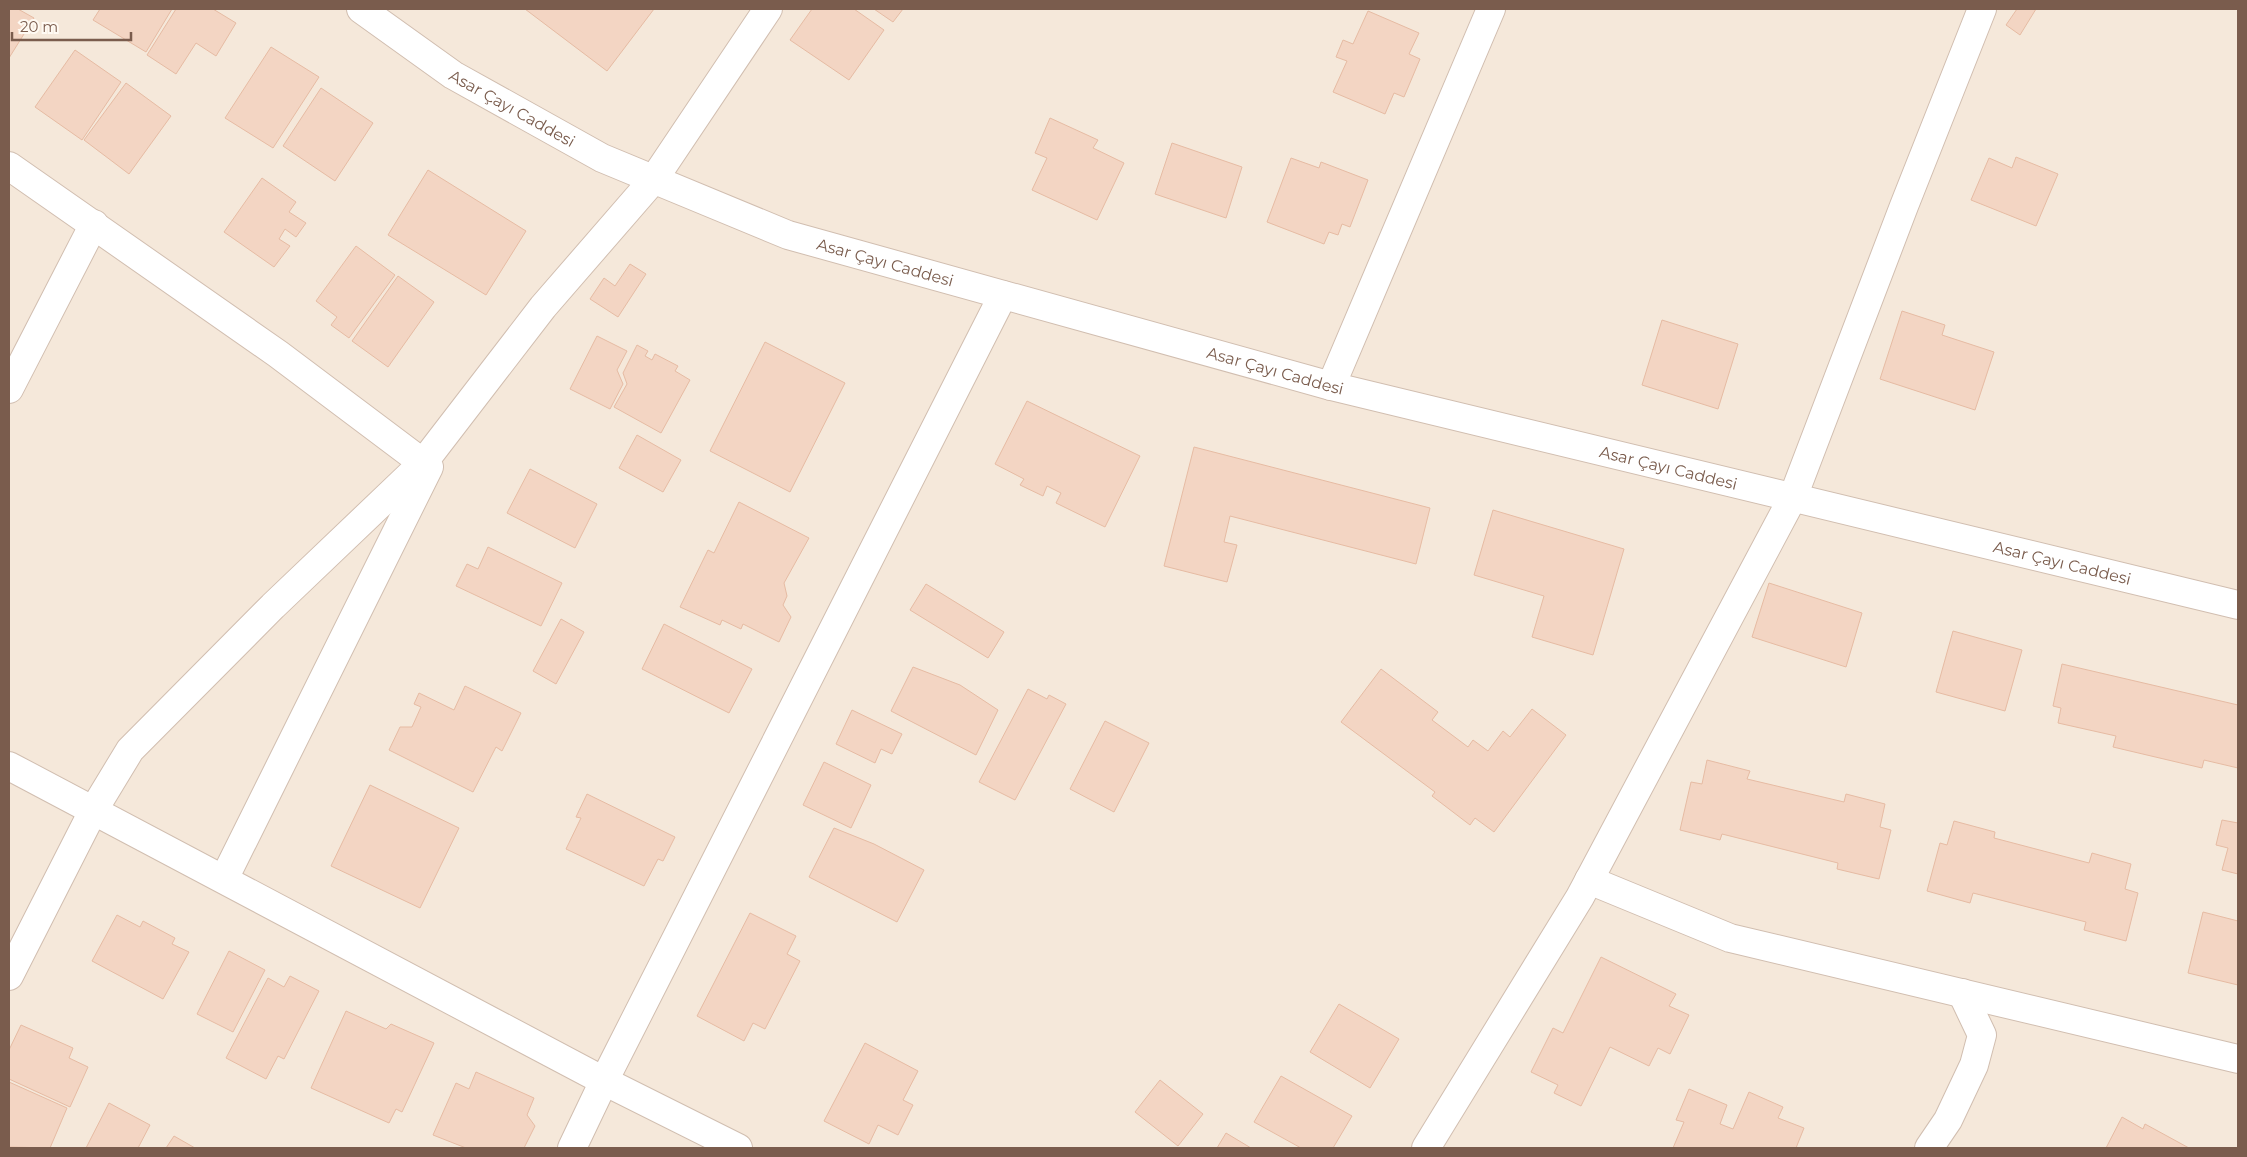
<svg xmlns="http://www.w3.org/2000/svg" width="2247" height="1157" viewBox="0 0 2247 1157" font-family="Montserrat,sans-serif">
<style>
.residential{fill:#f5e8da}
.building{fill:#f3d5c3;stroke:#e6bba3}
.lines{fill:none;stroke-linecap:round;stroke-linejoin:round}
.minor-casing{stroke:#d1beb0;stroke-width:30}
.tertiary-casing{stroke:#d1beb0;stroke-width:30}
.minor{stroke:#fff;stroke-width:28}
.tertiary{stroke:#fff;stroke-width:28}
.labels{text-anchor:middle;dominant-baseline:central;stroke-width:5;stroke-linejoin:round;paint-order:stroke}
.street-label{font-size:16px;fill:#7a5c4d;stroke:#fffaf3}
</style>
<rect width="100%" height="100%" fill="#fdf6ec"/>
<!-- residential -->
<rect class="residential" x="9" y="9" width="2229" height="1139"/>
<!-- building -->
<g class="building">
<polygon points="9,9 18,9 34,18 9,58"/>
<polygon points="100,9 172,9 146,52 93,20"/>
<polygon points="176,9 213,9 236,23 216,56 196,43 176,74 147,55"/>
<polygon points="525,9 654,9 607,71"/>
<polygon points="812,9 854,9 884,30 849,80 790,40"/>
<polygon points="874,9 903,9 893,22"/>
<polygon points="2017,9 2036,9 2020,35 2006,25"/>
<polygon points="1368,11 1419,33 1409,54 1420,59 1404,97 1394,93 1385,114 1333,92 1347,61 1336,57 1343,40 1353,44"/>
<polygon points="271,47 319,77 273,148 225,118"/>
<polygon points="75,50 121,82 82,140 35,107"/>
<polygon points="126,83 171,116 129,174 84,140"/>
<polygon points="321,88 373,123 335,181 283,146"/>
<polygon points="1050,118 1098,140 1093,148 1124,163 1097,220 1032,190 1047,158 1035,153"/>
<polygon points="1172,143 1242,167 1226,218 1155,194"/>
<polygon points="2016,157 2058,174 2036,226 1971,200 1989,158 2012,168"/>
<polygon points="1291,158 1319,168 1321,162 1368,180 1350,227 1342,224 1338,235 1329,232 1324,244 1267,222"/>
<polygon points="428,170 526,231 486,295 388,235"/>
<polygon points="262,178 296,202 289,212 306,223 296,237 285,229 279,239 290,246 274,267 224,232"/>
<polygon points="356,246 395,275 349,338 331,325 337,317 316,301"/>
<polygon points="630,264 646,274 618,317 590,299 604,278 615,286"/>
<polygon points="398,276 434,302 388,367 352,341"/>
<polygon points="1902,311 1945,325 1942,335 1994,352 1975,410 1880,379"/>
<polygon points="1662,320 1738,344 1718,409 1642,385"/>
<polygon points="597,336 627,351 617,370 623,384 610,409 570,389"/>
<polygon points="765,342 845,383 790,492 710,451"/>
<polygon points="637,345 648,351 645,356 652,360 655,354 678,366 675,371 690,380 661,433 614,407 627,384 623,373"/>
<polygon points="1027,401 1140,456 1105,527 1056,503 1061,493 1047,486 1043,496 1020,485 1024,479 995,464"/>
<polygon points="637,435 681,460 663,492 619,468"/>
<polygon points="1194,447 1430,508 1416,564 1230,516 1224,542 1237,545 1227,582 1164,566"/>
<polygon points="530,469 597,504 575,548 507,513"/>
<polygon points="739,502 809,538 784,583 787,596 783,605 791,617 779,642 743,624 741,629 722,620 720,625 680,607 708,550 714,553"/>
<polygon points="1493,510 1624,549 1593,655 1532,637 1544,596 1474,575"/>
<polygon points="488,547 562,583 541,626 456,586 467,564 478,569"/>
<polygon points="1769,583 1862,613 1846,667 1752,637"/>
<polygon points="926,584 1004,632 988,658 910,610"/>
<polygon points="561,619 584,632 556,684 533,671"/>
<polygon points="664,624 752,669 729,713 642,669"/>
<polygon points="1953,631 2022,650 2005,711 1936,692"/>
<polygon points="2062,664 2238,705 2238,768 2204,760 2202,768 2113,747 2116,736 2058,723 2061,708 2053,706"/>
<polygon points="913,667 960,685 998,710 976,755 891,711"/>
<polygon points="1381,669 1438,712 1432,720 1468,747 1473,740 1488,751 1503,731 1510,737 1532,709 1566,735 1494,832 1475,818 1470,825 1432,796 1435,792 1341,722"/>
<polygon points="465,686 521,713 502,751 496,747 473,792 389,750 400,727 412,727 421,707 414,704 419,693 454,710"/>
<polygon points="1028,689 1047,699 1049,695 1066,704 1015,800 979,782"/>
<polygon points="852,710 902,734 892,754 881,749 875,763 836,744"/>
<polygon points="1105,721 1149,743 1114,812 1070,789"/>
<polygon points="1707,760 1750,771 1747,779 1844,802 1846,794 1885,804 1880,827 1891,830 1879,879 1837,869 1838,863 1722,834 1720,840 1680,830 1691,782 1702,784"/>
<polygon points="824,762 871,785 851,828 803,805"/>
<polygon points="370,785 459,828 420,908 331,866"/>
<polygon points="587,794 675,837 663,861 658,859 644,886 566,849 581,818 576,817"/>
<polygon points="2222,820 2238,823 2238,874 2222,870 2228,848 2216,845"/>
<polygon points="1954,821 1995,832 1994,838 2089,863 2092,853 2131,864 2125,889 2138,893 2126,941 2084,930 2086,922 1973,893 1970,903 1927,891 1940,843 1947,845"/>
<polygon points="834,828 874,844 924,870 897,922 809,877"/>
<polygon points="2203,912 2238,921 2238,985 2188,973"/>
<polygon points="750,913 796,936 787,954 800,961 765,1029 753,1023 744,1041 697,1016"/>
<polygon points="117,915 140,927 143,921 175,938 172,944 189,952 163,999 92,961"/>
<polygon points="229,951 265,970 233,1032 197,1014"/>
<polygon points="1601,957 1676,994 1669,1006 1689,1015 1670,1054 1658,1048 1649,1066 1610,1047 1581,1106 1554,1093 1558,1085 1531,1072 1553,1028 1563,1033"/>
<polygon points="290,976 319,991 284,1059 278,1056 266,1079 226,1058 268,978 284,987"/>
<polygon points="1339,1004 1399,1039 1370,1088 1310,1052"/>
<polygon points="346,1011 386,1029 391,1024 434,1043 402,1112 396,1109 389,1123 311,1088"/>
<polygon points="21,1025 73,1048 69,1058 88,1067 70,1107 9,1079 9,1050"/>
<polygon points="865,1043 918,1071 903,1100 913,1105 898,1135 878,1125 869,1144 824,1121"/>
<polygon points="476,1072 534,1098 527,1115 535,1126 524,1148 466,1148 433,1135 456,1083 469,1089"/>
<polygon points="1281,1076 1352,1116 1333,1148 1301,1148 1254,1122"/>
<polygon points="1160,1080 1203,1114 1178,1146 1135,1112"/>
<polygon points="9,1082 67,1108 50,1148 9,1147"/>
<polygon points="1689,1089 1727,1105 1720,1124 1733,1129 1749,1092 1783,1107 1778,1118 1804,1128 1796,1148 1673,1148 1684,1122 1676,1120"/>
<polygon points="109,1103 150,1125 138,1148 86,1148"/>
<polygon points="2122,1117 2143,1129 2145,1124 2189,1148 2106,1148"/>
<polygon points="1226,1133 1251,1148 1217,1148"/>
<polygon points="174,1136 195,1148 166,1148"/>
</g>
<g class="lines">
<defs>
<g id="minor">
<polyline points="9,166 278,354 423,463"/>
<polyline points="1331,386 1491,9"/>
<polyline points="9,389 94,224"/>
<polyline points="9,766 604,1081 738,1148"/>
<polyline points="224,879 429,467"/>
<polyline points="1589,880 1730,938 2238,1059"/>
<polyline points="9,976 93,811 130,750 273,606 423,463 543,307 654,179 768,9"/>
<polyline points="572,1148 604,1081 1003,295"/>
<polyline points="1426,1148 1580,897 1793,497 1904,206 1982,9"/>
<polyline points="1929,1148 1948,1120 1974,1065 1982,1035 1962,993"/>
</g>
<g id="tertiary">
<path id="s1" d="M 361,9 L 453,75 L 602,158 L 788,235 L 1331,386 L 2238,605"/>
</g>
</defs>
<!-- minor casing -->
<use href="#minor" class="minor-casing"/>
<!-- tertiary casing -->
<use href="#tertiary" class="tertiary-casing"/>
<!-- minor -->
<use href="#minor" class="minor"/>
<!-- tertiary -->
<use href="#tertiary" class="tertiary"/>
</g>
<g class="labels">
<!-- street labels -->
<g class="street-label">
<text stroke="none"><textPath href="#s1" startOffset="181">Asar Çayı Caddesi</textPath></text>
<text stroke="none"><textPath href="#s1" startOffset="586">Asar Çayı Caddesi</textPath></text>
<text stroke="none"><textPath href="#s1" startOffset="991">Asar Çayı Caddesi</textPath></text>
<text stroke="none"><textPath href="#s1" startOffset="1396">Asar Çayı Caddesi</textPath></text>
<text stroke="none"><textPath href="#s1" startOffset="1801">Asar Çayı Caddesi</textPath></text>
</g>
</g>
<!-- border -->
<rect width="2247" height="1157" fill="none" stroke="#7a5c4d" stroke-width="20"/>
<!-- scale -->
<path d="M12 32v8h119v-8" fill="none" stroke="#7a5c4d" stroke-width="2.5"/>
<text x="20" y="32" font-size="15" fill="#7a5c4d" stroke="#fffaf3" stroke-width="4" paint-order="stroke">20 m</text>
</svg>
